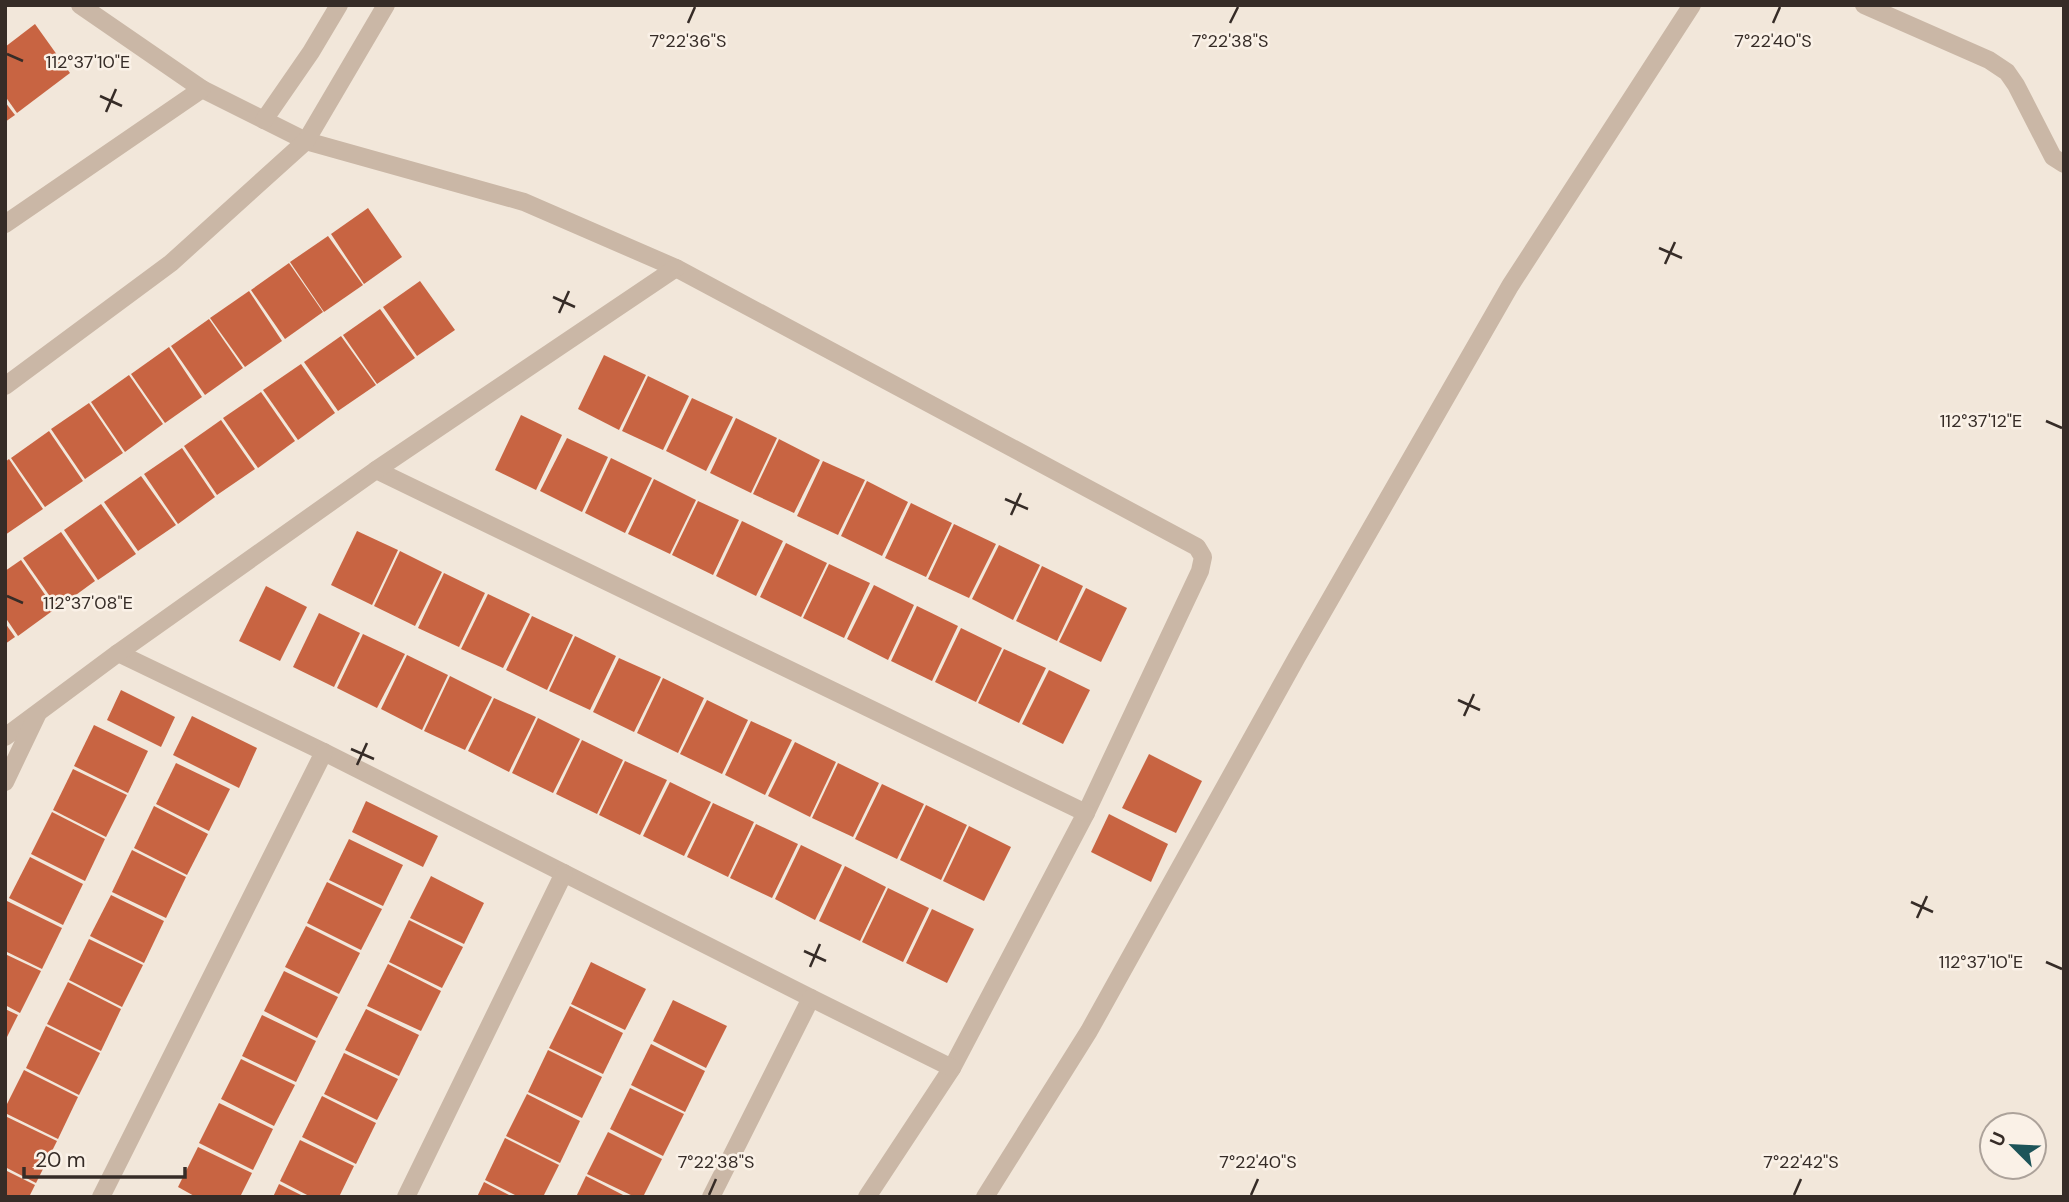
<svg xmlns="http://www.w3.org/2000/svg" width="2069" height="1202" viewBox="0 0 2069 1202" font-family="'DM Sans',sans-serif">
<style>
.building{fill:#c86442}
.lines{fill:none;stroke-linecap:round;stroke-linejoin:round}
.minor{stroke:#cab7a6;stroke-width:18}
.ticks{fill:none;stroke:#362c27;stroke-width:2.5}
.ticks-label{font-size:18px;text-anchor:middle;fill:#362c27;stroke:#faf1e7;stroke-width:5;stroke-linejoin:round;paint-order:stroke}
</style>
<rect width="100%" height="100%" fill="#f2e7da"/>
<!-- building -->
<g class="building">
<polygon points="35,24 70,73 17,113 5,96 5,47"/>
<polygon points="5,102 15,115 5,122"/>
<polygon points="368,208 402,257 364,284 331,234"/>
<polygon points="328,236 363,285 324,312 290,262"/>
<polygon points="289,263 323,312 285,339 251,290"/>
<polygon points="420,281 455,330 417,356 383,307"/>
<polygon points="249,291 282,341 245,367 210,318"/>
<polygon points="380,309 415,358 377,384 343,335"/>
<polygon points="209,319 243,368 205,395 171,346"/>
<polygon points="341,336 376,385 338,411 304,362"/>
<polygon points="169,347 202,397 165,423 131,374"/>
<polygon points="604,355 646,375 619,430 578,409"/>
<polygon points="301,364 335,413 298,440 263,390"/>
<polygon points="129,375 163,424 125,452 91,402"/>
<polygon points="648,376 689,396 663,450 622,431"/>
<polygon points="261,392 295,441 258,468 223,418"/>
<polygon points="692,398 733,417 706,471 666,451"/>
<polygon points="89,403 123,453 85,479 51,429"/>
<polygon points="521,415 562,435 536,490 495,470"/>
<polygon points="736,418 777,438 751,493 710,473"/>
<polygon points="221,420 255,469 217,495 184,446"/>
<polygon points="49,431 83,481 45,507 11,458"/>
<polygon points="567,438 608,457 582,512 540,491"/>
<polygon points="779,439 820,460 794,513 753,494"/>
<polygon points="182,448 215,497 178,524 144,474"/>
<polygon points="611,458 652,478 625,533 585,513"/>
<polygon points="9,459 43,509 5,535 5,462"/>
<polygon points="823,461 865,480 838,535 797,516"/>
<polygon points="141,476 176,525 138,551 104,502"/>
<polygon points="654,479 696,500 670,554 628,534"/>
<polygon points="867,481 908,502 882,556 841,536"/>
<polygon points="698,501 739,520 713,575 672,555"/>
<polygon points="911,503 952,523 926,577 885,558"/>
<polygon points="101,504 136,554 98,580 64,530"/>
<polygon points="742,521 783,541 756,596 716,576"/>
<polygon points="954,524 996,544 969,598 928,579"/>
<polygon points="357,531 398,550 372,605 331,585"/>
<polygon points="61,532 95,581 58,608 23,558"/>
<polygon points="786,543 827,563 801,617 760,597"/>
<polygon points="999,545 1040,565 1013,620 972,599"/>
<polygon points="400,551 442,572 415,626 374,606"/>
<polygon points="21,560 55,609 18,636 5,617 5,571"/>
<polygon points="829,564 870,583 844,638 803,618"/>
<polygon points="1042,566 1083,586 1057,641 1016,621"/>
<polygon points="444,573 485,593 459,647 418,628"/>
<polygon points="874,585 914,605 888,660 847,639"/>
<polygon points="266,586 307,607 280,661 239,641"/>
<polygon points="1086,588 1127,608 1101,662 1059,642"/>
<polygon points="488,594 530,614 503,668 461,649"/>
<polygon points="917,606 958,626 932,681 891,661"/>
<polygon points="319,613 360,633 334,687 293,667"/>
<polygon points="532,616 573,635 547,690 506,670"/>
<polygon points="5,623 15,637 5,644"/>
<polygon points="961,628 1002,648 976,702 935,682"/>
<polygon points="363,634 405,654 377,708 337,688"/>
<polygon points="575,636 616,656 590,710 549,691"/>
<polygon points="1004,649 1046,668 1019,723 978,703"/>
<polygon points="407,655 448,675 422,730 381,709"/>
<polygon points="619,658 661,677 634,732 593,712"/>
<polygon points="1049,670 1090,690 1063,744 1022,724"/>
<polygon points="450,676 492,697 465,750 424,731"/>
<polygon points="663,678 704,698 678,753 637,733"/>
<polygon points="121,690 175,717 161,747 107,720"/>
<polygon points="494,698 536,717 509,772 468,751"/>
<polygon points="707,700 748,720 722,774 680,754"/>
<polygon points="192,716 257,748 239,788 173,755"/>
<polygon points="538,718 580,739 553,793 512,773"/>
<polygon points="751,721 792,740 765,795 725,775"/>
<polygon points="94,725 148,751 128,793 74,766"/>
<polygon points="582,740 623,760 597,814 556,794"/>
<polygon points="795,742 836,762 810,817 768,796"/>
<polygon points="1149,754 1202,781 1176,833 1122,808"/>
<polygon points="625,761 667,780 640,835 599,815"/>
<polygon points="176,763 230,789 209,831 156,804"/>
<polygon points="838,763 879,783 853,837 812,818"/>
<polygon points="73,769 127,795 106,837 53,810"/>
<polygon points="670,782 711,802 684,856 643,836"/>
<polygon points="882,784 924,804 897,859 855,839"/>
<polygon points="366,801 438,836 423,867 352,832"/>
<polygon points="713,803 754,822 728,877 687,857"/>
<polygon points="926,805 967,825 941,880 900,860"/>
<polygon points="154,806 208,834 187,875 134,848"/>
<polygon points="52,812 105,839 85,881 31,854"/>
<polygon points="1109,814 1168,844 1151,882 1091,852"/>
<polygon points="756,824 798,844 772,898 730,878"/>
<polygon points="969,826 1011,847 984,901 943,881"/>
<polygon points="349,839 403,865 383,906 329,880"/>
<polygon points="801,845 842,865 815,920 775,899"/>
<polygon points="132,850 186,877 166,918 112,892"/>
<polygon points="30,857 83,884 63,925 9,898"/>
<polygon points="845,866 886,887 860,941 819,921"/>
<polygon points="431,876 484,903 464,944 410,918"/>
<polygon points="327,882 382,909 361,950 307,923"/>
<polygon points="888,888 929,908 903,962 862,942"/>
<polygon points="111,895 164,921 144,963 90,936"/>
<polygon points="7,901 62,928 42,969 5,951 5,905"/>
<polygon points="932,909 974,929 947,983 906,963"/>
<polygon points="409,920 463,947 442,988 389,962"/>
<polygon points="306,926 360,953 339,994 285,967"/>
<polygon points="89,939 143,965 122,1007 69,980"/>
<polygon points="5,954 41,971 20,1013 5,1005"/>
<polygon points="591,962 646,989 625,1030 571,1004"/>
<polygon points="388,964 441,991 421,1031 367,1006"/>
<polygon points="284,971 338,997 317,1038 264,1011"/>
<polygon points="68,982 121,1009 101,1051 47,1024"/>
<polygon points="673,1000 727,1026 706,1068 653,1041"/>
<polygon points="570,1006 623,1033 603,1074 549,1048"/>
<polygon points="5,1009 18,1015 5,1041"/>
<polygon points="366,1009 419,1035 399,1076 345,1050"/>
<polygon points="262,1015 316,1041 296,1082 242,1056"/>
<polygon points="46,1026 100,1053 79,1095 26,1068"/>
<polygon points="651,1044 705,1071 685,1112 631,1085"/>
<polygon points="548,1050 602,1077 582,1118 528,1092"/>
<polygon points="344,1053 398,1079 377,1120 324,1094"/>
<polygon points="241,1059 295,1085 274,1126 221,1099"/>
<polygon points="24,1070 78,1097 58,1139 5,1113 5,1108"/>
<polygon points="630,1088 684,1114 663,1156 610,1129"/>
<polygon points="527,1094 580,1121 560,1163 506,1136"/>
<polygon points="322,1096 376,1123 356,1164 302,1137"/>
<polygon points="219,1103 273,1129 253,1170 199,1143"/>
<polygon points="5,1116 57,1141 36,1183 5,1167"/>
<polygon points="608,1132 662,1159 643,1197 635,1197 587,1174"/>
<polygon points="505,1138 559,1165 543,1197 519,1197 485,1180"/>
<polygon points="300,1140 354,1166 339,1197 311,1197 280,1181"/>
<polygon points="198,1147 252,1173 240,1197 196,1197 178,1187"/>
<polygon points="5,1170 35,1185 29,1197 5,1197"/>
<polygon points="586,1176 627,1197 576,1197"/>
<polygon points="484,1182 513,1197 477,1197"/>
<polygon points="279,1184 305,1197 273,1197"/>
</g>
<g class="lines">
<!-- minor -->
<g class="minor">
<polyline points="1864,5 1989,60 2007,72 2016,85 2053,157 2064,164"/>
<polyline points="202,89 306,141 524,202 676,268 1197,547 1203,557 1200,571 1086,813 952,1068 867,1197"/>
<polyline points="264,120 311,52 339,5"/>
<polyline points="5,224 202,89 80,5"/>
<polyline points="5,386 171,263 306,141 386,5"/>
<polyline points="376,470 1086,813"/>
<polyline points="118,653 324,752 811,998 711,1197"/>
<polyline points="5,737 118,653 376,470 676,268"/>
<polyline points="5,782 37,715"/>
<polyline points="811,998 952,1068"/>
<polyline points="101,1197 324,752"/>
<polyline points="406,1197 564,873"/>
<polyline points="985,1197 1089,1031 1297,657 1510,286 1692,5"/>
</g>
</g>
<!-- ticks -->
<path class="ticks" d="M 688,23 L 695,7M 1230,23 L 1238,7M 1773,23 L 1780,7M 7,54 L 23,61M 100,96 L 122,106M 106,112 L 116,89M 1659,248 L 1682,258M 1665,264 L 1675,242M 553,297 L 575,307M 559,313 L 569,291M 2046,421 L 2062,428M 1005,499 L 1028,509M 1011,515 L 1021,493M 7,596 L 23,603M 1458,700 L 1480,710M 1464,716 L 1474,694M 351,749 L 374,759M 357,765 L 367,743M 1911,902 L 1933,912M 1917,918 L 1927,896M 804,951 L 826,961M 2046,962 L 2062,969M 810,967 L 820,944M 709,1195 L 716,1179M 1251,1195 L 1258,1179M 1794,1195 L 1801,1179"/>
<g class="ticks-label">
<text x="688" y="47">7°22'36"S</text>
<text x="1230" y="47">7°22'38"S</text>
<text x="1773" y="47">7°22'40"S</text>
<text x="88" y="68">112°37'10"E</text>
<text x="1981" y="427">112°37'12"E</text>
<text x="88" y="609">112°37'08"E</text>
<text x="1981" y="968">112°37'10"E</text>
<text x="716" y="1168">7°22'38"S</text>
<text x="1258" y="1168">7°22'40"S</text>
<text x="1801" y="1168">7°22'42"S</text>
</g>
<!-- border -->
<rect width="2069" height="1202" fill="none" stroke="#362c27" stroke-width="14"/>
<!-- north arrow -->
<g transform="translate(2013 1146) rotate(294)"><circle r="33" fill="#faf1e7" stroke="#aca29a" stroke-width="2"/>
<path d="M0-5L12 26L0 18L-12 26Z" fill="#1c5459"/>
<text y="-10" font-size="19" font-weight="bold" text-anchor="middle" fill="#362c27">U</text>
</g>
<!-- scale -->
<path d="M24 1167v10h161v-10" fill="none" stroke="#362c27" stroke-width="3.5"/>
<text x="35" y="1167" font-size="21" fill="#362c27" stroke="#faf1e7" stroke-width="5" paint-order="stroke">20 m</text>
</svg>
